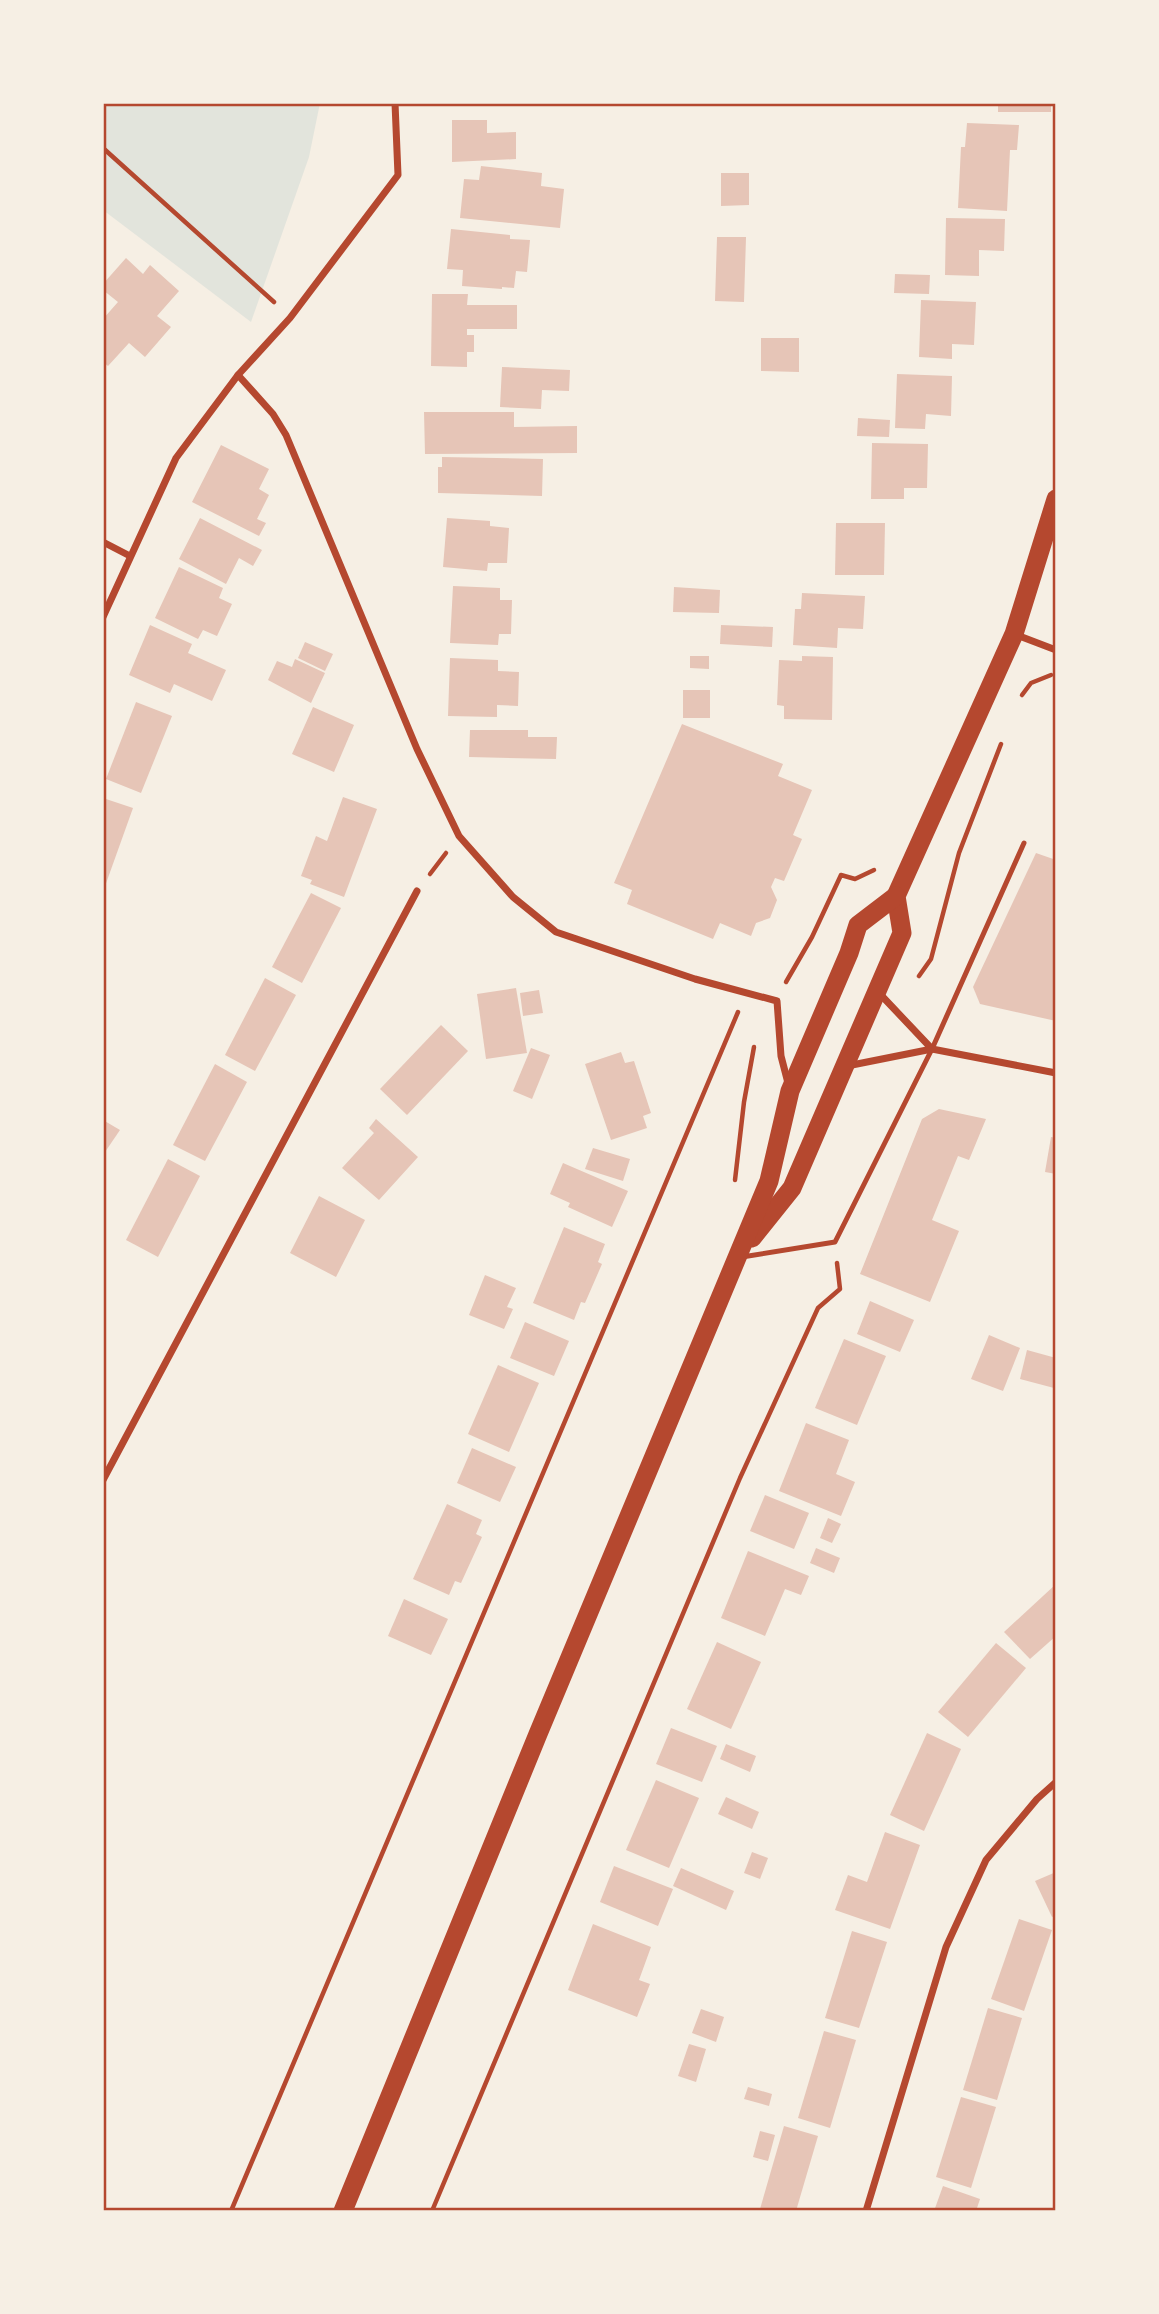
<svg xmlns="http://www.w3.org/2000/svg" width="1159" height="2314" viewBox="0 0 1159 2314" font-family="'Varela Round',sans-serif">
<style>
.green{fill:#e2e4dc}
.building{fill:#e6c5b7}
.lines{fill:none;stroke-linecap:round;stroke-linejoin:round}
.path{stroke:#b5482f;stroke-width:4.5}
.service{stroke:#b5482f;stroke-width:5}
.minor{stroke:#b5482f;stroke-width:7}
.trunk{stroke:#b5482f;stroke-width:19}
.neatline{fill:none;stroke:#b5482f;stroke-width:2.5}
</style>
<rect width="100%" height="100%" fill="#f6efe4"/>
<!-- green -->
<polygon class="green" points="103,103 320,103 309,157 251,322 103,210"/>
<!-- building -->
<g class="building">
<rect x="998" y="103" width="53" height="9"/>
<polygon points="452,120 487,120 487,133 516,132 516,159 452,162"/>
<polygon points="967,123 1019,125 1017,150 1010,150 1007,211 958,208 961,147 965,147"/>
<polygon points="481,166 542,173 541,186 564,189 560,228 460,218 464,179 479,180"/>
<polygon points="721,173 749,173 749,205 721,206"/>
<polygon points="946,218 1005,219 1004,251 979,250 979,276 945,275"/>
<polygon points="451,229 510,235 510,239 530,240 527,272 516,271 514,288 502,287 502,289 462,286 463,270 447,269"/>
<polygon points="717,237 746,237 744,302 715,301"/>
<polygon points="126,258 143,274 150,265 179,291 157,316 171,327 145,357 129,343 108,366 103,362 103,319 118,302 103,290 103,284"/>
<polygon points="895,274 930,275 929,294 894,293"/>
<polygon points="432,294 468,294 467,305 517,305 517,329 467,329 467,335 474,335 474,352 467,352 467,367 431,366"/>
<polygon points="921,300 976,302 974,345 952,344 952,359 919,357"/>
<polygon points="761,338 799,338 799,372 761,371"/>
<polygon points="502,367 570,370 569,391 542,390 541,409 500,407"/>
<polygon points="897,374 952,376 951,416 926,414 925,429 895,428"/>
<polygon points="424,412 514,412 514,427 577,426 577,453 425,454"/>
<polygon points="858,418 890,420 889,437 857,436"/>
<polygon points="872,443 928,444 927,488 904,488 904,499 871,499"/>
<polygon points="221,445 269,469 259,489 269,495 257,519 266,523 259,536 192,502"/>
<polygon points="442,457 543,459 542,496 438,493 438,467 442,467"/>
<polygon points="200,518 262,550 253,566 239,558 226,584 179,559"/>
<polygon points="447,518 490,521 490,526 509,528 507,563 488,563 487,571 443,567"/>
<polygon points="836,523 885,523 884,575 835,575"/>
<polygon points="179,567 223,588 219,598 232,604 217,636 203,630 198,639 155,618"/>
<polygon points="453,586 500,588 500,600 512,600 511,634 499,634 498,645 450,643"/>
<polygon points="674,587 720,590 719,613 673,612"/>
<polygon points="802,593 865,596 863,629 838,628 837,648 793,645 795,609 801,609"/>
<polygon points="150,625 192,644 188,653 226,670 212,701 174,684 170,693 129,675"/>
<polygon points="721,625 773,627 772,647 720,644"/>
<polygon points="305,642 333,654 325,671 298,658"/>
<polygon points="690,656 709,656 709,669 690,668"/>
<polygon points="802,656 833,657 832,720 784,719 784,706 777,705 779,660 802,661"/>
<polygon points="450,658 498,660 498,671 519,672 518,706 497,705 497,717 448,716"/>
<polygon points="295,659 325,673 311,703 268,680 277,661 292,667"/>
<rect x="683" y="690" width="27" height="28"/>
<polygon points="136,702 172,716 141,793 106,779"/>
<polygon points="313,707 354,725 334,772 292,754"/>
<polygon points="682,724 783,764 778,776 812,790 793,835 802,839 784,881 775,878 771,887 777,900 770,918 756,923 751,936 720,923 713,939 627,904 632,890 614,883"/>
<polygon points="470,730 528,730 528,737 557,737 556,759 469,757"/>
<polygon points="343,797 377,809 344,897 310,884 312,880 301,876 316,836 327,841"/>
<polygon points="103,798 133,808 104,889 103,889"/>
<polygon points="1036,853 1056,860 1056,1021 980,1004 973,987"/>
<polygon points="311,893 341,908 302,983 272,967"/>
<polygon points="265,978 296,995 255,1071 225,1055"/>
<polygon points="516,988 527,1053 486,1059 477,994"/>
<polygon points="539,990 543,1013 523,1016 520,993"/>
<polygon points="441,1025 468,1051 407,1115 380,1089"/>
<polygon points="531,1048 550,1055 532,1099 513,1091"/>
<polygon points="621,1052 625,1063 634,1061 651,1113 643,1116 647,1128 611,1140 585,1064"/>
<polygon points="215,1064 247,1082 205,1161 173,1145"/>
<polygon points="939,1109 986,1119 969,1160 958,1156 932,1220 959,1231 930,1302 860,1274 922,1119"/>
<polygon points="376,1119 418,1157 379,1200 342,1168 374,1133 369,1128"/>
<polygon points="103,1120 120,1130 103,1155"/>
<polygon points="1051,1137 1056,1138 1056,1174 1045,1172"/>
<polygon points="593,1148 630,1159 623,1181 585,1169"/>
<polygon points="168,1159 200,1176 158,1257 126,1240"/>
<polygon points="563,1163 628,1191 612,1227 568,1207 570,1203 550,1194"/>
<polygon points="319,1196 365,1220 336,1277 290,1253"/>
<polygon points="564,1227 605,1244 598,1262 602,1264 585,1303 581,1302 574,1320 533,1303"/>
<polygon points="485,1275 516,1288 507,1307 513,1309 504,1329 469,1315"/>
<polygon points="870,1301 914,1320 900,1352 857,1334"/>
<polygon points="525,1322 569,1341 554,1376 510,1358"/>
<polygon points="989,1335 1020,1348 1003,1391 971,1379"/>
<polygon points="844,1339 886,1356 857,1425 815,1408"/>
<polygon points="1027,1350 1056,1358 1054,1388 1020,1379"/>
<polygon points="498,1365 539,1383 509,1452 468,1434"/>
<polygon points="806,1423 849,1440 836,1474 855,1482 841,1516 779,1491"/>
<polygon points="472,1448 516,1467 500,1502 457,1483"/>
<polygon points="765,1495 809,1513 794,1549 750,1531"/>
<polygon points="447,1504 482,1520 476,1534 482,1537 461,1583 455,1581 449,1595 413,1579"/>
<polygon points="828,1518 841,1524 832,1543 820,1538"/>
<polygon points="816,1548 840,1558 834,1573 810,1563"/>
<polygon points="748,1551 809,1576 801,1595 785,1589 765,1636 721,1618"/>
<polygon points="1056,1584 1056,1636 1030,1659 1004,1632"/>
<polygon points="404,1599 448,1619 431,1655 388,1636"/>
<polygon points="717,1642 761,1662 731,1729 687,1709"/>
<polygon points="996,1643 1026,1668 968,1737 938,1712"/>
<polygon points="671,1728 717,1746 702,1782 656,1764"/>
<polygon points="927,1733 961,1749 924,1831 890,1815"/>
<polygon points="726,1744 756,1756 750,1772 720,1759"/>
<polygon points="656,1780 699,1798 669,1868 626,1850"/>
<polygon points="726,1797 759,1812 752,1829 718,1814"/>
<polygon points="885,1832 920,1845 890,1929 835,1910 848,1875 867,1882"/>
<polygon points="752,1852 768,1858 760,1879 744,1873"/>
<polygon points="614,1866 673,1889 658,1926 600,1902"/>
<polygon points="681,1868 734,1891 726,1910 673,1886"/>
<polygon points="1056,1872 1056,1915 1052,1917 1035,1881"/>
<polygon points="1019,1919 1052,1930 1024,2011 991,1999"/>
<polygon points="593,1924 651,1947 639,1980 650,1984 637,2017 568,1990"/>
<polygon points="852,1931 887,1942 859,2028 825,2018"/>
<polygon points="988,2008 1022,2018 997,2100 963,2090"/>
<polygon points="701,2009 724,2017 716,2042 692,2033"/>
<polygon points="824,2031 856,2040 830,2128 798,2118"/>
<polygon points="689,2044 706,2049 696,2082 678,2076"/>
<polygon points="748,2087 772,2094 769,2106 744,2099"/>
<polygon points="961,2097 996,2107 971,2188 936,2177"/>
<polygon points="784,2126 818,2136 796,2211 767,2211 760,2209"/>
<polygon points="760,2131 775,2135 768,2161 753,2157"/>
<polygon points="943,2186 980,2199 976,2211 934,2211"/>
</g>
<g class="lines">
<!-- path -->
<g class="path">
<polyline points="103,148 274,302"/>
<polyline points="1022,695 1031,683 1051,675"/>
<polyline points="430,874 446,853"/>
<polyline points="919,976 931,959 959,853 1001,744"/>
<polyline points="786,982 812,937 841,875 855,879 874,870"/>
<polyline points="735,1180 744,1102 754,1047"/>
<polyline points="231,2211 738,1012"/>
<polyline points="432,2211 740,1478 818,1308 840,1289 837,1263"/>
</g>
<!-- service -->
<polyline class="service" points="742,1257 835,1242 932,1049 1024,843"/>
<!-- minor -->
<g class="minor">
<polyline points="238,375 273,414 286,435 417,749 459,836 513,897 556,932 695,979 777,1001 781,1056 788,1083"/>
<polyline points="103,542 130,556"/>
<polyline points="103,617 176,458 238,375 290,318 398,175 395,103"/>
<polyline points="1014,634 1056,650"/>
<polyline points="880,994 932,1049"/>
<polyline points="847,1066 932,1049 1056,1073"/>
<polyline points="103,1480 417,891"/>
<polyline points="866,2211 946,1947 986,1860 1037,1799 1056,1782"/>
</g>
<!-- trunk -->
<g class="trunk">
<polyline points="752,1238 792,1188 902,933 896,896 1014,634 1056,499"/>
<polyline points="343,2211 538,1734 769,1181 790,1091 849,953 858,925 896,896"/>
</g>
</g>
<!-- border -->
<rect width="1159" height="2314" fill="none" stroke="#f6efe4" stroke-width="210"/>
<rect x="105" y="105" width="949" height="2104" class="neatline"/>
</svg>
